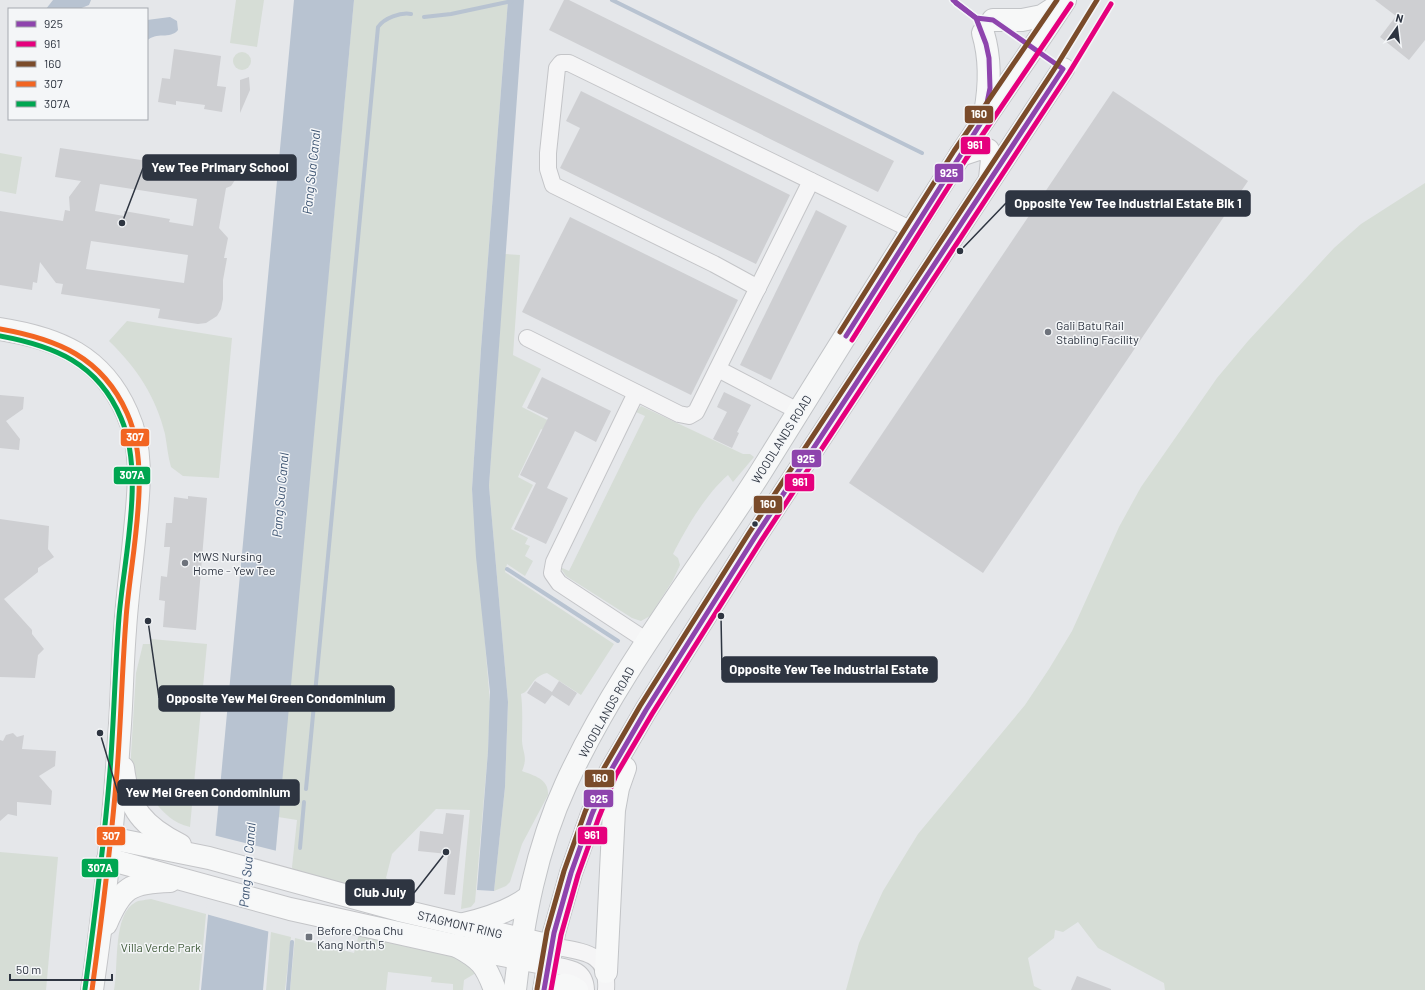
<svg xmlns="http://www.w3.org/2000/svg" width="1425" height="990" viewBox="0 0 1425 990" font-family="Barlow,sans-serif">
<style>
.green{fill:#d6ddd6}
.water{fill:#b8c3d1}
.pier{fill:#e5e7ea}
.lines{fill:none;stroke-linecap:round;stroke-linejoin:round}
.stream{stroke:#b8c3d1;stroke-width:4}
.building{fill:#cecfd2;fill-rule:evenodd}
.street-casing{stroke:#c4c5c8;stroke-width:18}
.secondary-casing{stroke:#c4c5c8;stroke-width:24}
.primary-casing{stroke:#c2c4c7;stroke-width:24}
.street{stroke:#f5f5f6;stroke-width:16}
.secondary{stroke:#f7f8f8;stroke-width:22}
.primary{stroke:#f7f8f8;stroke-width:22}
.bus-1-casing{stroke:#f4f6f8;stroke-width:8}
.bus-2-casing{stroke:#f4f6f8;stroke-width:8}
.bus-3-casing{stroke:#f4f6f8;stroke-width:8}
.bus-4-casing{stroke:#f4f6f8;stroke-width:8}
.bus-5-casing{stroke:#f4f6f8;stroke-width:8}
.bus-1{stroke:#8e44ad;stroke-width:5}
.bus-2{stroke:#e5007d;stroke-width:5}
.bus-3{stroke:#7a4b2a;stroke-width:5}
.bus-4{stroke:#f26522;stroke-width:5}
.bus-5{stroke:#00a651;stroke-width:5}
.poi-dot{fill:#6e737c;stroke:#f4f6f8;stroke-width:1.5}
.bus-dot{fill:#2e3541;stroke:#f4f6f8;stroke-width:1.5}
.labels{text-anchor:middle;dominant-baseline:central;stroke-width:3;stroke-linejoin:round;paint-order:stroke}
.poi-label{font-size:12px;fill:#2e3541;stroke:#f4f6f8;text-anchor:start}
.street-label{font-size:12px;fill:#2e3541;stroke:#f4f6f8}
.park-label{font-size:12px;fill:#425c3c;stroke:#f4f6f8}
.water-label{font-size:13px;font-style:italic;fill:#3c5371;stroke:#f4f6f8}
.leader{fill:none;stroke:#2e3541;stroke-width:1.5}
.callout-dot{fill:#2e3541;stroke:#f4f6f8;stroke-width:1.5}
.callout{fill:#2e3541;stroke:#2e3541;stroke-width:1.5}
.callout-label{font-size:13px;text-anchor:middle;font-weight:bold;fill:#fff}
.line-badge{stroke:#f4f6f8;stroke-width:1.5}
.badge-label{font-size:11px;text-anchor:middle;font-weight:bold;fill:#fff}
</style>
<rect width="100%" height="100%" fill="#e5e7ea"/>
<!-- green -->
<g class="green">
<polygon points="236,0 264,0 257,47 230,43"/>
<polygon points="354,0 508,0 481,349 472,489 490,702 488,751 475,902 471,907 461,909 470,810 436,809 392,854 386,878 397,886 394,895 390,897 293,870 292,867 297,820 278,817"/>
<circle cx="242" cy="61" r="9"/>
<polygon points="0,153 22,157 16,194 0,191"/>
<polygon points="1425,183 1425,990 1165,990 1164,983 1098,948 1078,922 1063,932 1055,930 1054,938 1028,958 1034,986 1042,990 846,990 859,943 883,891 918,834 1025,705 1049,669 1072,631 1119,527 1141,487 1217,378 1248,341 1334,248 1361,224"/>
<path d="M 505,254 L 520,255 L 513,355 L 541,369 L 522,407 L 557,425 L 552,434 L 541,429 L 518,477 L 533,485 L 511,529 L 528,538 L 525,544 L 530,546 L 525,556 L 533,561 L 525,576 L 507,564 L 505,572 L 614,644 L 581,695 L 547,673 C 530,677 532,691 521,694 C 523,710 522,725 522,741 C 523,754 528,757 522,771 C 535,776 549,779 548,795 L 522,844 L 510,882 L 506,886 L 494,891 L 505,787 L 508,702 L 489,486 Z"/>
<path d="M 127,321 L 232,338 L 219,478 L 183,476 L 171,467 C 168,457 167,445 165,434 C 156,397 137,368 109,341 Z"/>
<path d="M 641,406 L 743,454 L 750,454 L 754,457 L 733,482 L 728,475 C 706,494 686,528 673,554 L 678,558 L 680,565 L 673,580 L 650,616 L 641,621 L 632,618 L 566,576 L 560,567 L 569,571 L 645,416 L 636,412 Z"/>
<path d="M 151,639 L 207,644 L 190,827 C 173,823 164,813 153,800 L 142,807 L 131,768 L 131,755 L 136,673 L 143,644 L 151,644 Z"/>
<polygon points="0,852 58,857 46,990 0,990"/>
<path d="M 151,899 L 206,914 L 199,990 L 114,990 C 119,967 112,914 136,902 C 140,900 147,900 151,899 Z"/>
<polygon points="271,932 291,937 285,990 266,990"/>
<polygon points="359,934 453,951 481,970 464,980 463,990 453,990 453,984 431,982 432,977 388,972 386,990 290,990 295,938 354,953"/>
</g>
<!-- water -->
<g class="water">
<polygon points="53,0 91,0 89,5 79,9 46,9"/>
<polygon points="294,0 354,0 263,990 201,990"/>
<polygon points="508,0 524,0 489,486 508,702 505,787 494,891 477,890 488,751 490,692 476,557 472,489 481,349"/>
<path d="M 170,17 L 177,21 L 178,30 C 170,40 156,31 147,41 L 147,20 Z"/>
</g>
<!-- pier -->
<polygon class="pier" points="213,835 277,851 270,932 206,914"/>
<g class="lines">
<!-- stream -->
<g class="stream">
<polyline points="612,0 922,153"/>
<polyline points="424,17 451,14 512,1"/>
<polyline points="507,569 618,641"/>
<path d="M 306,789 L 378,27 C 384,18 401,12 411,14"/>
<polyline points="300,848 304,802"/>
<polyline points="288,990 292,942"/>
</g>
</g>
<!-- building -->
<g class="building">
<polygon points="564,0 569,0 894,161 878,192 549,30"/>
<polygon points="1375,0 1425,0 1425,40 1409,60 1380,37 1396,16"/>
<polygon points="174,49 221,56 217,86 226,87 222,112 204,109 205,105 176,101 176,105 158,102 162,78 170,79"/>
<polygon points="249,77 250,90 240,113 240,80"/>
<polygon points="581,91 790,195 756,264 560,168 580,128 566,121"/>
<polygon points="1113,91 1248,181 983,573 849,483"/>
<path d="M 60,148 L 202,169 L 205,159 L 216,159 L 217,156 L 234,158 L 235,180 L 231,186 L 226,188 L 219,228 L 228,238 L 224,258 L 227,258 L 223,280 L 223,299 L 221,309 L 217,316 L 206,323 L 198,324 L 158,318 L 160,309 L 61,294 L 63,284 L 56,283 L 40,262 L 37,283 L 33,282 L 32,290 L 0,285 L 0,211 L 63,221 L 65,210 L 70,211 L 69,197 L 81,181 L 55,177 ZM 100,184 L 197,199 L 193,226 L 169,222 L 170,219 L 124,211 L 124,216 L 95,211 ZM 91,241 L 188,255 L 184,283 L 86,269 Z"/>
<polygon points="816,210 847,226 771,380 740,365"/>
<polygon points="570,217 738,300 691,395 522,312"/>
<polygon points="542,377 611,411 596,442 575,431 547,488 568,498 546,544 514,529 536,483 520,475 548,418 527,408"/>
<polygon points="724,392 751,405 737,432 739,433 732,448 713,439 727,412 717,407"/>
<polygon points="0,395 24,397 23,409 6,421 20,439 19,450 0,448"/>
<polygon points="188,496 207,498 196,630 163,627 165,601 159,600 161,576 167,577 170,547 164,547 166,523 172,523 174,497 188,499"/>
<polygon points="0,519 49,526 48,549 54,557 38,568 38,572 4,599 32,630 32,634 44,649 38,655 35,678 0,677"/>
<polygon points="535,681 552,692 559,681 577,693 569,706 552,695 545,704 527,693"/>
<polygon points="13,733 17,737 24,735 22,749 56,751 55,766 39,776 52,791 51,805 17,802 17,816 8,814 0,821 0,740 3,741 6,735"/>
<polygon points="446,813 464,815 455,895 444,894 448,854 418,851 420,831 443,834"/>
<polygon points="1077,976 1111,989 1111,990 1071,990"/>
</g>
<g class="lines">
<defs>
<g id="street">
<polyline points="758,288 714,264 553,185 548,169 548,153 557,68 561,63 569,63 912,230"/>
<polyline points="527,338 679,414 689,416 696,412 811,181"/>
<polyline points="718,369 798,411"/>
<polyline points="636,393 554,562 552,573 559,583 647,641"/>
<path d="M 551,946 C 582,952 609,951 606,990"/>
<path d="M 548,964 C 567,968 585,967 586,990"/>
</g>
<g id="secondary">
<path d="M 0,329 C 58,338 102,356 127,413 C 144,450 139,490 135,530 C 132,563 127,597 125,630 C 122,666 122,702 119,738 C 114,822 104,907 92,990"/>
<path d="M 123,768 C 128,809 144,827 180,845"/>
<polyline points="110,838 209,858 399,910 551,946"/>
<polyline points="108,859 290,909 457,946 548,964"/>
<path d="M 106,924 C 121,888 130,882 170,881"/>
</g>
<g id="primary">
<polyline points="993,20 1022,20 1042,16 1062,3"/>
<path d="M 983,33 C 991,60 990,86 985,113"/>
<polyline points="960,155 981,148 988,150 992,159 990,179"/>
<path d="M 460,925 C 482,920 511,911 529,897"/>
<path d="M 457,946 C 481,959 486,965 495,990"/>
<polyline points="606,972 614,810 618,788 625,768"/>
<path d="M 515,990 C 523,920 536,849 566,784 C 616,675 692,579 757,478 C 824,371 890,263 959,157 C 993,104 1031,53 1065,0"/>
<polyline points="544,990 554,933 571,873 592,814 610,772 646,710 755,537 1063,69"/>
<path d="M 552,990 C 560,983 568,983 577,990"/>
</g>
</defs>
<!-- street casing -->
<use href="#street" class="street-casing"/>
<!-- secondary casing -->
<use href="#secondary" class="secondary-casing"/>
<!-- primary casing -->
<use href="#primary" class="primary-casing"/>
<!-- street -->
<use href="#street" class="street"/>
<!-- secondary -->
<use href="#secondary" class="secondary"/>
<!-- primary -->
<use href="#primary" class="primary"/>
<defs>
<g id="bus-1">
<polyline points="846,336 984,118 990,88 989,58 986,44 976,18 956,3"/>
<polyline points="544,990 554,933 571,873 592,814 610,772 646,710 755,537 1063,69 993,20 976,18 953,0"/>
</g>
<g id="bus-2">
<polyline points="852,340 966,159 1071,4"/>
<polyline points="551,990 561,935 578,875 599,817 616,775 652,714 761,541 1069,73 1111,4"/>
</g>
<g id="bus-3">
<polyline points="840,332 954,151 1057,0"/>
<polyline points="537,989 547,931 564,871 585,812 604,768 640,706 749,533 1057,65 1097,0"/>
</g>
<path id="bus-4" d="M 0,329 C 57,339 102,357 127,413 C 153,470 130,558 126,619 C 122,670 121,721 117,772 C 111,845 102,917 92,990"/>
<path id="bus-5" d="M 0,336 C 54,346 98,363 121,418 C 145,474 124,557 119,617 C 115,668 114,719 110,771 C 104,844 95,916 85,989"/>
</defs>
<!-- bus-1 casing -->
<use href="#bus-1" class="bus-1-casing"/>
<!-- bus-2 casing -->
<use href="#bus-2" class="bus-2-casing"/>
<!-- bus-3 casing -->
<use href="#bus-3" class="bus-3-casing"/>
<!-- bus-4 casing -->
<use href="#bus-4" class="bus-4-casing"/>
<!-- bus-5 casing -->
<use href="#bus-5" class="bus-5-casing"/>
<!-- bus-1 -->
<use href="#bus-1" class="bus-1"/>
<!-- bus-2 -->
<use href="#bus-2" class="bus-2"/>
<!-- bus-3 -->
<use href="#bus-3" class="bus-3"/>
<!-- bus-4 -->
<use href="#bus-4" class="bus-4"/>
<!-- bus-5 -->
<use href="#bus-5" class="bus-5"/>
</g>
<!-- markers -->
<g class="poi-dot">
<circle cx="1048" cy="332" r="4"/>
<circle cx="185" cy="563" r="4"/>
<rect x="305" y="933" width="8" height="8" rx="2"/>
</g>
<circle class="bus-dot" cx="755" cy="524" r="3.5"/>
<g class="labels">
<!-- poi labels -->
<g class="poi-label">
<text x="1056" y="325">Gali Batu Rail<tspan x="1056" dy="14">Stabling Facility</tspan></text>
<text x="193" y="556">MWS Nursing<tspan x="193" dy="14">Home - Yew Tee</tspan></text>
<text x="317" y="930">Before Choa Chu<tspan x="317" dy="14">Kang North 5</tspan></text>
</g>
<!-- street labels -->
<g class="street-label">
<text transform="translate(781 439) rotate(-58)">WOODLANDS ROAD</text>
<text transform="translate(606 712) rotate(-61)">WOODLANDS ROAD</text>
<text transform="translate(460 924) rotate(13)">STAGMONT RING</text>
</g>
<!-- park labels -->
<g class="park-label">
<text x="161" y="947">Villa Verde Park</text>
</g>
<!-- water labels -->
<g class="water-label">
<text transform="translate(311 172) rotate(-84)">Pang Sua Canal</text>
<text transform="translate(280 495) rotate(-85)">Pang Sua Canal</text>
<text transform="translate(247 865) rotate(-85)">Pang Sua Canal</text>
</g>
</g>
<!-- callouts -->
<path class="leader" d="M122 223L143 168M960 251L1006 203M721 616L722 670M148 621L159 698M100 733L118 793M446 852L414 893"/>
<g class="callout-dot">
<circle cx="122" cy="223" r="4"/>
<circle cx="960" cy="251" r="4"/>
<circle cx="721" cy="616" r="4"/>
<circle cx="148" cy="621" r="4"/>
<circle cx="100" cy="733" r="4"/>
<circle cx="446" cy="852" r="4"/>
</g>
<g class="callout">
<rect x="143" y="155" width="153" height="25" rx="4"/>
<rect x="1006" y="191" width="244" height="25" rx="4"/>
<rect x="722" y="657" width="215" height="25" rx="4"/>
<rect x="159" y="686" width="235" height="25" rx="4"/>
<rect x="118" y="780" width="181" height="25" rx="4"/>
<rect x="346" y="880" width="68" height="25" rx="4"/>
</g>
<g class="callout-label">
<text x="220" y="172">Yew Tee Primary School</text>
<text x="1128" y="208">Opposite Yew Tee Industrial Estate Blk 1</text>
<text x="829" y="674">Opposite Yew Tee Industrial Estate</text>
<text x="276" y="703">Opposite Yew Mei Green Condominium</text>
<text x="208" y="797">Yew Mei Green Condominium</text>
<text x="380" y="897">Club July</text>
</g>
<g class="line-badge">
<rect x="964" y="105" width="30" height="19" rx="4" fill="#7a4b2a"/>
<rect x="960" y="136" width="31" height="19" rx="4" fill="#e5007d"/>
<rect x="934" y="163" width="30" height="20" rx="4" fill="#8e44ad"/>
<rect x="120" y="428" width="30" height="19" rx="4" fill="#f26522"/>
<rect x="791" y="449" width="31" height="19" rx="4" fill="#8e44ad"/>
<rect x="113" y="466" width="38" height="19" rx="4" fill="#00a651"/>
<rect x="784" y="473" width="31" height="19" rx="4" fill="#e5007d"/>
<rect x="753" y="495" width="30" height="19" rx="4" fill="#7a4b2a"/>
<rect x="584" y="769" width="31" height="19" rx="4" fill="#7a4b2a"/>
<rect x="583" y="789" width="31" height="19" rx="4" fill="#8e44ad"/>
<rect x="577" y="826" width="31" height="19" rx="4" fill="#e5007d"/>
<rect x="96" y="826" width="30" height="20" rx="4" fill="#f26522"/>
<rect x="81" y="858" width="38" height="20" rx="4" fill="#00a651"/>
</g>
<g class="badge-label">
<text x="979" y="118">160</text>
<text x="975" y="149">961</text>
<text x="949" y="177">925</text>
<text x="135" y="441">307</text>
<text x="806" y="463">925</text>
<text x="132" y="479">307A</text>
<text x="800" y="486">961</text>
<text x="768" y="508">160</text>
<text x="600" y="782">160</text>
<text x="599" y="803">925</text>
<text x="592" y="839">961</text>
<text x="111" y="840">307</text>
<text x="100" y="872">307A</text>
</g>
<!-- legend -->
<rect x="8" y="8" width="140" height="112" fill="#f4f6f8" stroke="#a5a9af"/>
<rect x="16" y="21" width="20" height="6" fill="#8e44ad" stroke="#a5a9af"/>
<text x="44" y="28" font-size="12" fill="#2e3541">925</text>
<rect x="16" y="41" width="20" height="6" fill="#e5007d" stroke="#a5a9af"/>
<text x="44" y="48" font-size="12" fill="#2e3541">961</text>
<rect x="16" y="61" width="20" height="6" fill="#7a4b2a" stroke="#a5a9af"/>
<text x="44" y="68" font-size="12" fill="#2e3541">160</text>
<rect x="16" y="81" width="20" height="6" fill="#f26522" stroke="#a5a9af"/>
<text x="44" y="88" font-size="12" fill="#2e3541">307</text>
<rect x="16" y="101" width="20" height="6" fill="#00a651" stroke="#a5a9af"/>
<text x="44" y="108" font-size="12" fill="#2e3541">307A</text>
<!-- north arrow -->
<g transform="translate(1397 28) rotate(14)" stroke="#f4f6f8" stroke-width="3" paint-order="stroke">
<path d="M0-3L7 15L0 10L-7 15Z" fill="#2e3541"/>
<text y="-6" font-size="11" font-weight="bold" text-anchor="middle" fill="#2e3541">N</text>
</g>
<!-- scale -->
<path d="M10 974v6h102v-6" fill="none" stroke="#2e3541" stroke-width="2"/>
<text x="16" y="974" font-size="12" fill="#2e3541" stroke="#f4f6f8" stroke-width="3" paint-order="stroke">50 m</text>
</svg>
